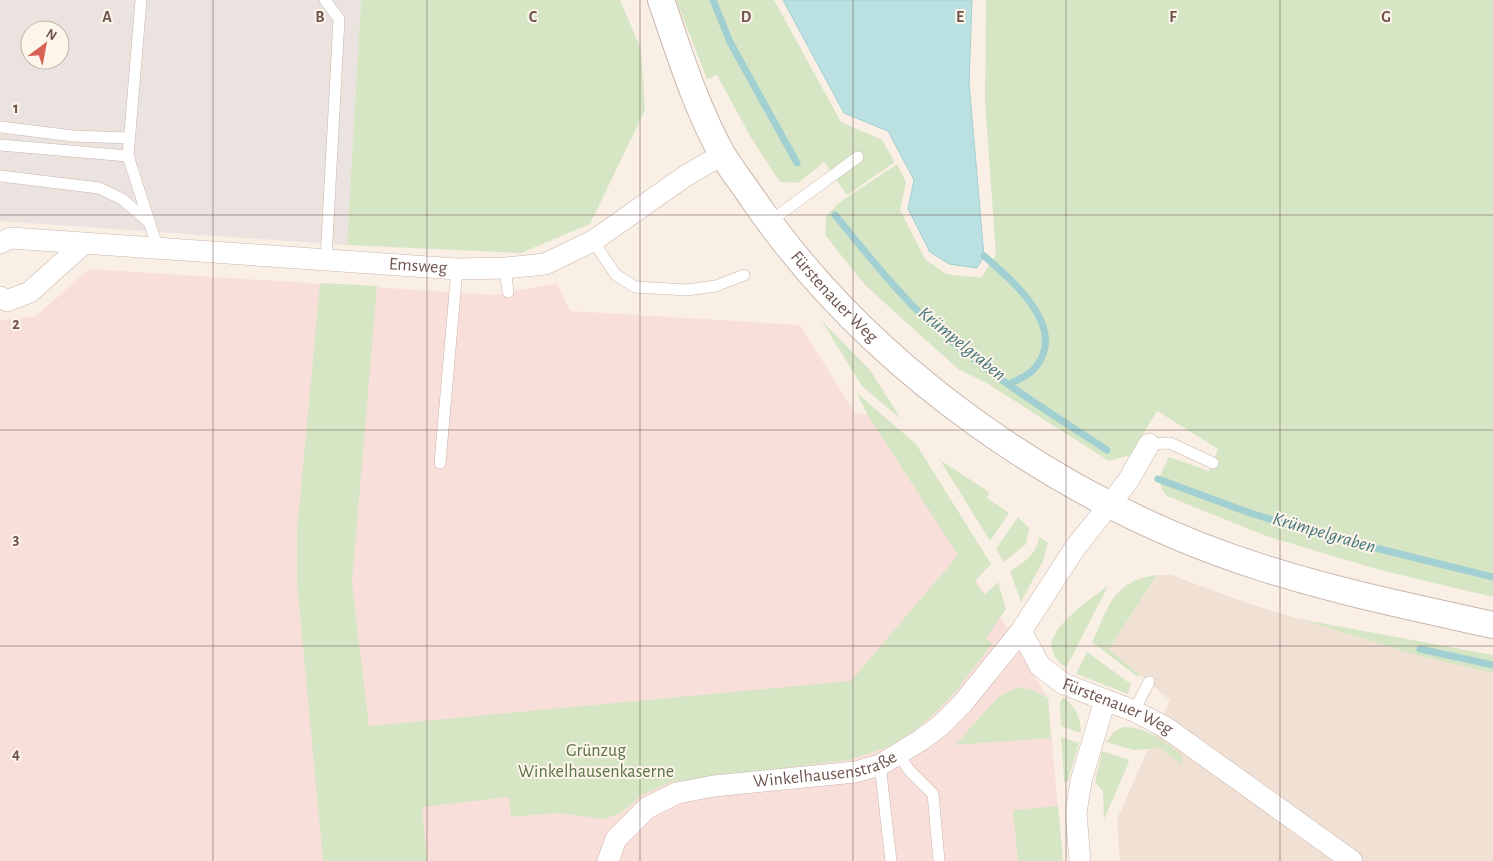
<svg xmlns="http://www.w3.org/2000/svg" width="1493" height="861" viewBox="0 0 1493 861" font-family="'Alegreya Sans',sans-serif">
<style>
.residential{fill:#f1e0d4}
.commercial{fill:#f9dfd9}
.industrial{fill:#eae3df;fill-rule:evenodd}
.green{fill:#d6e6c5}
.water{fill:#bbe0e1;stroke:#a2d0d2}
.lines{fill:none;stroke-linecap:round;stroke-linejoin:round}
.stream{stroke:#a2d0d2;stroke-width:7}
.service-casing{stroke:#cab6ac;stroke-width:12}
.minor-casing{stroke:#cab6ac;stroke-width:22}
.tertiary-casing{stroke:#cab6ac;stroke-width:28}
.service{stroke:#fff;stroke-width:11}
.minor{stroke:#fff;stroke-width:21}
.tertiary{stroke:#fff;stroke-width:26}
.grid{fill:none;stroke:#70554d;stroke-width:1;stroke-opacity:0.55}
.labels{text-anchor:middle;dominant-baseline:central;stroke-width:4;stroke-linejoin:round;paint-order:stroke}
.street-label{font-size:18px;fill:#70554d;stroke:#fdf4ea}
.park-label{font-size:18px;fill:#597546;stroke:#fdf4ea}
.water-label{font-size:19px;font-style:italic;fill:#45787b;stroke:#fdf4ea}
.grid-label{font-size:16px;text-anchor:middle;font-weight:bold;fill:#70554d;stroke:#fdf4ea;stroke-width:4;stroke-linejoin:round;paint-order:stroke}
</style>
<rect width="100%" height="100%" fill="#faefe5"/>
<!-- residential -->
<polygon class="residential" points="1157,575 1171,575 1247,603 1419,656 1493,673 1493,861 1120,861 1117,819 1170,700 1109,649"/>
<!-- commercial -->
<polygon class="commercial" points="89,269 495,295 557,283 570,311 800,325 855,413 867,414 1001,618 1048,698 1063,861 0,861 0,320 36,316"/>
<!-- industrial -->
<path class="industrial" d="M 0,0 L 361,0 L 347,245 L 0,221 ZM 30,30 L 60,30 L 60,60 L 30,60 Z"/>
<!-- green -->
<g class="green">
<polygon points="361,0 620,0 641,49 645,110 590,224 521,253 347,245"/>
<polygon points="676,0 774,0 841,122 882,140 895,162 847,195 824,162 798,183 780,182 750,136 717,75 707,79"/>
<path d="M 986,0 L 1493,0 L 1493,597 L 1380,570 L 1269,537 L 1167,496 C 1154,482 1162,472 1169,457 L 1209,471 L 1218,449 L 1157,411 L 1130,455 L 1109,461 L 985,382 L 958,369 L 865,285 L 825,235 L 826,216 L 840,202 L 897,164 L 906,182 L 900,210 L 925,259 L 946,274 L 981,278 L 996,255 L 985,101 Z"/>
<polygon points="320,283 377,286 352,583 369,726 851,681 958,555 867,414 857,393 916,444 991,564 975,581 984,595 998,582 1006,609 986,638 992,644 956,691 934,714 915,730 886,748 849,760 671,782 642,795 621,813 604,819 559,813 511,817 509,797 422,807 427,861 323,861 297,582 297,531"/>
<polygon points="821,320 870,370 901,419 862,386"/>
<polygon points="940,460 989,492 987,498 1009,513 990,541"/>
<polygon points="1018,517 1029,528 1026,544 1004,562 996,549"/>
<path d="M 1039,537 L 1048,543 L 1043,561 L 1021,602 L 1010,571 C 1025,562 1036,555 1039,537 Z"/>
<path d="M 1157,575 L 1109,649 L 1140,675 L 1138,677 L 1092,642 C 1111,604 1111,582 1157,575 Z"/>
<path d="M 1108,586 L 1066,668 C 1060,663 1054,658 1052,649 C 1047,628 1093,597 1108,586 Z"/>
<polygon points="1299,619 1493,655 1493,673 1419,656"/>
<polygon points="1087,652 1131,684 1128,694 1076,674"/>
<polygon points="1018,687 1034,690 1048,698 1051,738 955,745 998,697"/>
<path d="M 1063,697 C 1076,707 1080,716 1081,733 L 1061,726 L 1060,703 Z"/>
<path d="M 1123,727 C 1146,726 1164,742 1182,755 L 1183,765 L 1159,748 L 1134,750 L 1106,742 L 1114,732 Z"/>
<polygon points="1061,737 1079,743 1068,781 1064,782"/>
<polygon points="1102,751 1127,759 1129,762 1104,819 1103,791 1095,782"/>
<polygon points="1058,806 1063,861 1018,861 1013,810"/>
</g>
<!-- water -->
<polygon class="water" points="783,0 972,0 969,83 984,256 977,268 949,264 930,252 908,209 914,180 888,131 844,113"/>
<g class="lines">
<!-- stream -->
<g class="stream">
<polyline points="713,0 730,42 797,163"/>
<path d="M 835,215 C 864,250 891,285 923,316 C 978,368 1044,409 1107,450"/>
<path d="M 984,256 C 1013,281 1071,330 1033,370 C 1027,376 1017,380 1010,384"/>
<polyline points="1158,479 1250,513 1315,533 1493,577"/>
<polyline points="1420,649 1493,665"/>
</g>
<defs>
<g id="service">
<polyline points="141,0 128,156 158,249"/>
<polyline points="325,0 339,19 326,259"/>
<polyline points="0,127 73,136 129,138"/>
<polyline points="0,145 128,156"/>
<polyline points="0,176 99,188 122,199 149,222"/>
<polyline points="769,222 858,157"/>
<polyline points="593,241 616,275 635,287 687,290 716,286 744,275"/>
<polyline points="505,268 508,292"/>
<polyline points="1149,444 1170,443 1213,463"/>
<polyline points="440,463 457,269"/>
<polyline points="1134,711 1149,682"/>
<polyline points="899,755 909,770 933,794 939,861"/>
<polyline points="880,765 891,861"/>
</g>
<g id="minor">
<path id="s1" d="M 0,243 L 11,238 L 457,269 L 505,268 L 545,264 L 593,241 L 684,177 L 723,154"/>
<polyline points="0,297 7,301 30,292 82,245"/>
<path id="s2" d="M 1021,631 L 1040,666 L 1064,684 L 1134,711 L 1165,727 L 1352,861"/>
<path id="s3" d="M 608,861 L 616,839 L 647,808 L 677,793 L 714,786 L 855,772 L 880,765 L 921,740 L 941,725 L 962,704 L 1021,631 L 1075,548 L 1128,481 L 1149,444"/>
<polyline points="1080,861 1076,813 1081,781 1105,700"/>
</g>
<g id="tertiary">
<path id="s4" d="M 661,0 C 679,52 695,105 722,154 C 731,169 743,184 753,199 C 870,370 1066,506 1263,568 C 1338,592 1416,608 1493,625"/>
</g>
</defs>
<!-- service casing -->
<use href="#service" class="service-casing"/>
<!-- minor casing -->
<use href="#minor" class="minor-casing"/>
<!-- tertiary casing -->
<use href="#tertiary" class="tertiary-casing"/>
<!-- service -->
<use href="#service" class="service"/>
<!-- minor -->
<use href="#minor" class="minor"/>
<!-- tertiary -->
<use href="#tertiary" class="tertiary"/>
</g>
<!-- grid -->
<path class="grid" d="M 213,0 L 213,861M 427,0 L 427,861M 640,0 L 640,861M 853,0 L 853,861M 1066,0 L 1066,861M 1280,0 L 1280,861M 0,215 L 1493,215M 0,430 L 1493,430M 0,646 L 1493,646"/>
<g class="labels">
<!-- street labels -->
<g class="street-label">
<text stroke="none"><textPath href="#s1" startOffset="420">Emsweg</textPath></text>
<text stroke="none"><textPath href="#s4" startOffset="348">Fürstenauer Weg</textPath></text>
<text stroke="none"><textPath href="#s2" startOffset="128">Fürstenauer Weg</textPath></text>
<text stroke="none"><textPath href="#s3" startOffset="251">Winkelhausenstraße</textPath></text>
</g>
<!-- park labels -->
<g class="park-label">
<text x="596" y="751">Grünzug<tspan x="596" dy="21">Winkelhausenkaserne</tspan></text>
</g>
<!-- water labels -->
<g class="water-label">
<text transform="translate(962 344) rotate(39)">Krümpelgraben</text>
<text transform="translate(1324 533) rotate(16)">Krümpelgraben</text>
</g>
</g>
<g class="grid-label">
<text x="107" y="22">A</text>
<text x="320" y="22">B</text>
<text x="533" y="22">C</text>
<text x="746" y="22">D</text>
<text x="960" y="22">E</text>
<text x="1173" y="22">F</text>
<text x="1386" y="22">G</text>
<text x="16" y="113">1</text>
<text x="16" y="329">2</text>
<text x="16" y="544">3</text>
<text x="16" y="759">4</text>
</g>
<!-- north arrow -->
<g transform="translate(45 45) rotate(32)"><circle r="24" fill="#fdf4ea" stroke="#c5b4ab"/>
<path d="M0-4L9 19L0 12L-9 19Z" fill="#d86355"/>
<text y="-8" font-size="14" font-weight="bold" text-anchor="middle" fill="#70554d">N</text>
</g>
</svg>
